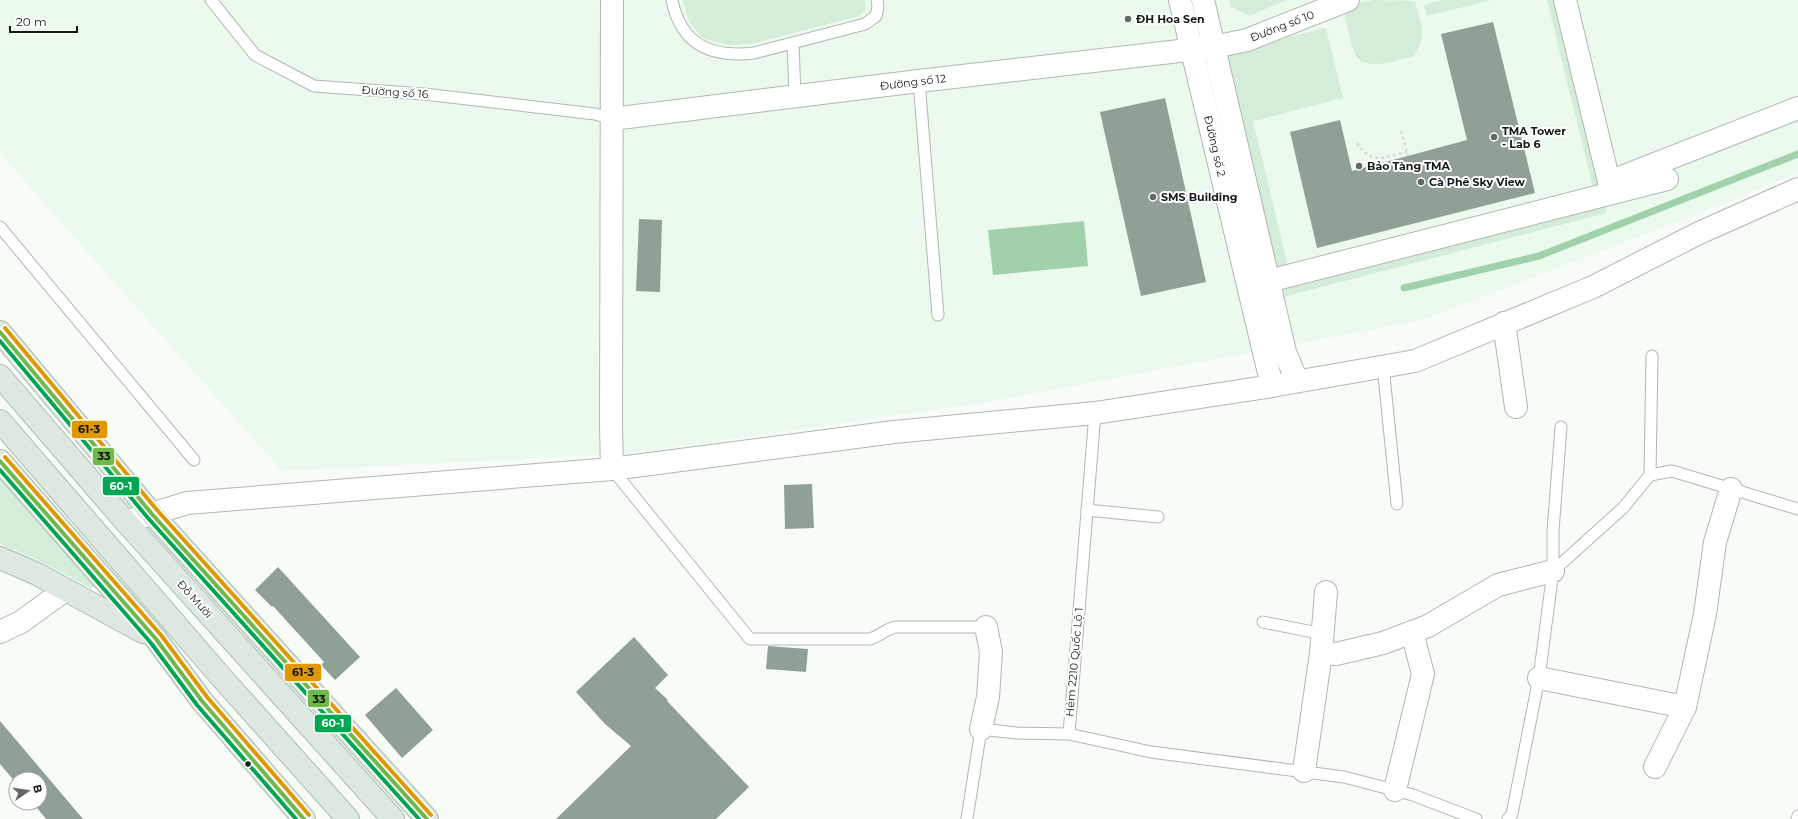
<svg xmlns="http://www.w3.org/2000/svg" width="1798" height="819" viewBox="0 0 1798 819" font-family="Montserrat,sans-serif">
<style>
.built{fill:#ecfaee}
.green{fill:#d4edd9}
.water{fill:#a0d1ab}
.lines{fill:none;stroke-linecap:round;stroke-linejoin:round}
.stream{stroke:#a0d1ab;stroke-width:7}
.building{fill:#91a095}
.lane-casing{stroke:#b2b7b3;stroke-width:13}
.street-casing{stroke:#b2b7b3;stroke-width:24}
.highway-casing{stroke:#acbbb0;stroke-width:24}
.path{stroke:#d8d9d8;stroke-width:2.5;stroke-dasharray:3 3;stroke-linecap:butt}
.lane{stroke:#fefffe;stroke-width:11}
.street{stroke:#fefffe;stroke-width:22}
.highway{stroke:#dde9e0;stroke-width:22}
.bus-1-casing{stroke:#fff;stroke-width:7}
.bus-2-casing{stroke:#fff;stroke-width:7}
.bus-3-casing{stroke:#fff;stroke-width:7}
.bus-1{stroke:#71b84a;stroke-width:4}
.bus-2{stroke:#00a651;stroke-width:4}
.bus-3{stroke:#e09802;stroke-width:4}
.poi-dot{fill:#646965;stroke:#fff;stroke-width:1.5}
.bus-dot{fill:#151a16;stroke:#fff;stroke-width:1.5}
.labels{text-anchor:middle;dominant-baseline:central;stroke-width:4;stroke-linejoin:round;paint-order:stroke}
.poi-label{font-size:11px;font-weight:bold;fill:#151a16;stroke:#fff;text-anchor:start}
.street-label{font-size:11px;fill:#151a16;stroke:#fff}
.line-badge{stroke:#fff;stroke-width:1.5}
.badge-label{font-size:11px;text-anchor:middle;font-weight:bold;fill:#fff}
.pale-badge-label{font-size:11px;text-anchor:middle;font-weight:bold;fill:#111}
</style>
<rect width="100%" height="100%" fill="#f7fcf7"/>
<!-- built -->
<polygon class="built" points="0,0 1798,0 1798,172 1726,203 1422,320 988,402 628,454 282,471 0,153"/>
<!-- green -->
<g class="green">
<polygon points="682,0 865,0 866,9 859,16 751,44 731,45 711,41 701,37 689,21"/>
<polygon points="1229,0 1287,0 1249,16 1231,7"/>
<path d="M 1373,0 L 1415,1 C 1421,25 1428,33 1414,56 C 1398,60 1362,74 1354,52 C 1350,41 1348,28 1345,16 C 1349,2 1361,3 1373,0 Z"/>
<polygon points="1442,0 1492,0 1427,16 1424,5"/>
<polygon points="1547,0 1557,0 1607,213 1283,297 1223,53 1326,28 1343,98 1253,121 1292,283 1598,208"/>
<polygon points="0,476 94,584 92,589 44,563 0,544"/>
</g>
<!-- water -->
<polygon class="water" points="1084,221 1088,266 993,275 988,230"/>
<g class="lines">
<!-- stream -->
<polyline class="stream" points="1404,288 1539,256 1798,154"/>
</g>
<!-- building -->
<g class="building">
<polygon points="1493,22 1535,193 1317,248 1290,132 1340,120 1352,171 1467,140 1441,34"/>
<polygon points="1165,98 1206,282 1141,296 1100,112"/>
<polygon points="639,219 662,220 660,292 636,291"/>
<polygon points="812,484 814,528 785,529 784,485"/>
<polygon points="278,567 360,657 335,680 321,665 324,662 273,606 272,607 255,590"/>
<polygon points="634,637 668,675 655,688 668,700 667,701 749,787 716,819 556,819 631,746 605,724 576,692"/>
<polygon points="768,646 808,649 806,672 766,669"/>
<polygon points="396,688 433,730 402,758 365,715"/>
<polygon points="0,721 83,819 46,819 33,803 40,803 40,779 16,779 16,783 0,764"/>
</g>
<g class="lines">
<defs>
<g id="lane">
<polyline points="211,0 255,55 314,86 424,94 595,114 612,119"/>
<path d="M 672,0 C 681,45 711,58 754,53 L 865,24 L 876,16 L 878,7 L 877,0"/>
<polyline points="793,43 795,97"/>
<polyline points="919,81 938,315"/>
<polyline points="0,227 194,460"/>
<polyline points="1383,366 1397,504"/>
<path d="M 612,469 L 750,639 L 870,639 C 879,636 885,630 895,627 L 986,627"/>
<polyline points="1650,475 1672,471 1798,509"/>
<polyline points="1087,510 1158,517"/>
<polyline points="1553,571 1623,508 1650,475 1652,356"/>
<polyline points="1263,622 1323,634"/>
<polyline points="1069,734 1151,752 1344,777 1413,795 1476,819"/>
<polyline points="967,819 981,729 1016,733 1069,734 1095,413"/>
<polyline points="1508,819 1512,814 1539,678 1553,571 1553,531 1561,427"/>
<polyline points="1797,819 1798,816"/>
</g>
<g id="street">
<polyline points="612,0 611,425 612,469"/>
<polyline points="1180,0 1272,386"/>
<polyline points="1203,0 1285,352 1297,381"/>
<polyline points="1565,0 1609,182 1798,108"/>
<polyline points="612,119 919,81 1214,47 1247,40 1348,0"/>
<polyline points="1249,286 1667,179"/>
<polyline points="1504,323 1516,407"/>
<polyline points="126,522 187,503 612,469 894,432 1095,413 1272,386 1415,361 1593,287 1699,233 1798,189"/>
<polyline points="0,632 21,622 65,590"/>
<polyline points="1321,653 1326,592"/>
<polyline points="1539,678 1685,707"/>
<polyline points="981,729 988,697 991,652 986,627"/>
<polyline points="1655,767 1685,707 1705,614 1715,542 1731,489"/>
<polyline points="1304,771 1321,653 1336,654 1383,643 1428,626 1498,585 1553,571"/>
<polyline points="1395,790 1423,674 1412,632"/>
</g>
<g id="highway">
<polyline points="0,332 152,514 427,819"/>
<polyline points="0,376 126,522 393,819"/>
<polyline points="0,421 222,678 348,819"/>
<polyline points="0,461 156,639 202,701 304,819"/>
<polyline points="0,558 37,574 143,632"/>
</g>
</defs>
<!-- lane casing -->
<use href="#lane" class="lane-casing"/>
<!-- street casing -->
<use href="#street" class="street-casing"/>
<!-- highway casing -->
<use href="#highway" class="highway-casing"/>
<!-- path -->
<g class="path">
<polyline points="1401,131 1408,156"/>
<path d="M 1357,143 C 1372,166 1384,157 1407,152"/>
</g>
<!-- lane -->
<use href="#lane" class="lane"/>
<!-- street -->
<use href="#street" class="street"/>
<!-- highway -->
<use href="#highway" class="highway"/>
<defs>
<g id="bus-1">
<polyline points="0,332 152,514 427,819"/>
<polyline points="0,461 156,639 202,701 304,819"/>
</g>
<g id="bus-2">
<polyline points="0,341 148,518 419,819"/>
<polyline points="0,470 151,643 197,705 296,819"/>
</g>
<g id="bus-3">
<polyline points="5,328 157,510 431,815"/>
<polyline points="5,457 161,635 207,697 309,815"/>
</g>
</defs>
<!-- bus-1 casing -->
<use href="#bus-1" class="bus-1-casing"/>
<!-- bus-2 casing -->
<use href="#bus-2" class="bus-2-casing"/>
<!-- bus-3 casing -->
<use href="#bus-3" class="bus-3-casing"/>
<!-- bus-1 -->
<use href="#bus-1" class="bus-1"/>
<!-- bus-2 -->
<use href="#bus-2" class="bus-2"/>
<!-- bus-3 -->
<use href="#bus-3" class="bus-3"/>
</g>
<!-- markers -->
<g class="poi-dot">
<circle cx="1128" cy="19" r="4"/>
<circle cx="1494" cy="137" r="4"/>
<circle cx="1359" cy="166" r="4"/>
<circle cx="1421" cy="182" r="4"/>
<circle cx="1153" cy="197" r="4"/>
</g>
<circle class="bus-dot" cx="248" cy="764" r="3.5"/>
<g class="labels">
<!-- poi labels -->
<g class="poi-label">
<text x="1136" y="19">ĐH Hoa Sen</text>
<text x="1502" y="131">TMA Tower<tspan x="1502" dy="13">- Lab 6</tspan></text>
<text x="1367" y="166">Bảo Tàng TMA</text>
<text x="1429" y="182">Cà Phê Sky View</text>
<text x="1161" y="197">SMS Building</text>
</g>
<!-- street labels -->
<g class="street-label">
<text transform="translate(1282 26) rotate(-21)">Đường số 10</text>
<text transform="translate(913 82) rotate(-7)">Đường số 12</text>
<text transform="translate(395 92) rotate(4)">Đường số 16</text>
<text transform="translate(1215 146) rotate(77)">Đường số 2</text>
<text transform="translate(195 599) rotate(48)">Đỗ Mười</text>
<text transform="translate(1074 662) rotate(-85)">Hẻm 2210 Quốc Lộ 1</text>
</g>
</g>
<g class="line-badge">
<rect x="71" y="420" width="37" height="19" rx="4" fill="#e09802"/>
<rect x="92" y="447" width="23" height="19" rx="4" fill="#71b84a"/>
<rect x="102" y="476" width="38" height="20" rx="4" fill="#00a651"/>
<rect x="284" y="663" width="38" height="19" rx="4" fill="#e09802"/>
<rect x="307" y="689" width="23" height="19" rx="4" fill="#71b84a"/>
<rect x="314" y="714" width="38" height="19" rx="4" fill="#00a651"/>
</g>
<g class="badge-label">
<text x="121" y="490">60-1</text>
<text x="333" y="727">60-1</text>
</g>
<g class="pale-badge-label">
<text x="89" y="433">61-3</text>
<text x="104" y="460">33</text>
<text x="303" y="676">61-3</text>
<text x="319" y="703">33</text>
</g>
<!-- north arrow -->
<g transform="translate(28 791) rotate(77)"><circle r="19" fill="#ffffff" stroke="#a1a3a2"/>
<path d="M0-3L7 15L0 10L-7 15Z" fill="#646965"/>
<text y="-6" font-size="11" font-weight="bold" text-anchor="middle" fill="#151a16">B</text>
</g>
<!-- scale -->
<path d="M10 26v6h67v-6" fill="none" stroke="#151a16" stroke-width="2"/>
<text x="16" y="26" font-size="12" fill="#151a16" stroke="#ffffff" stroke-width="3" paint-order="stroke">20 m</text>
</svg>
